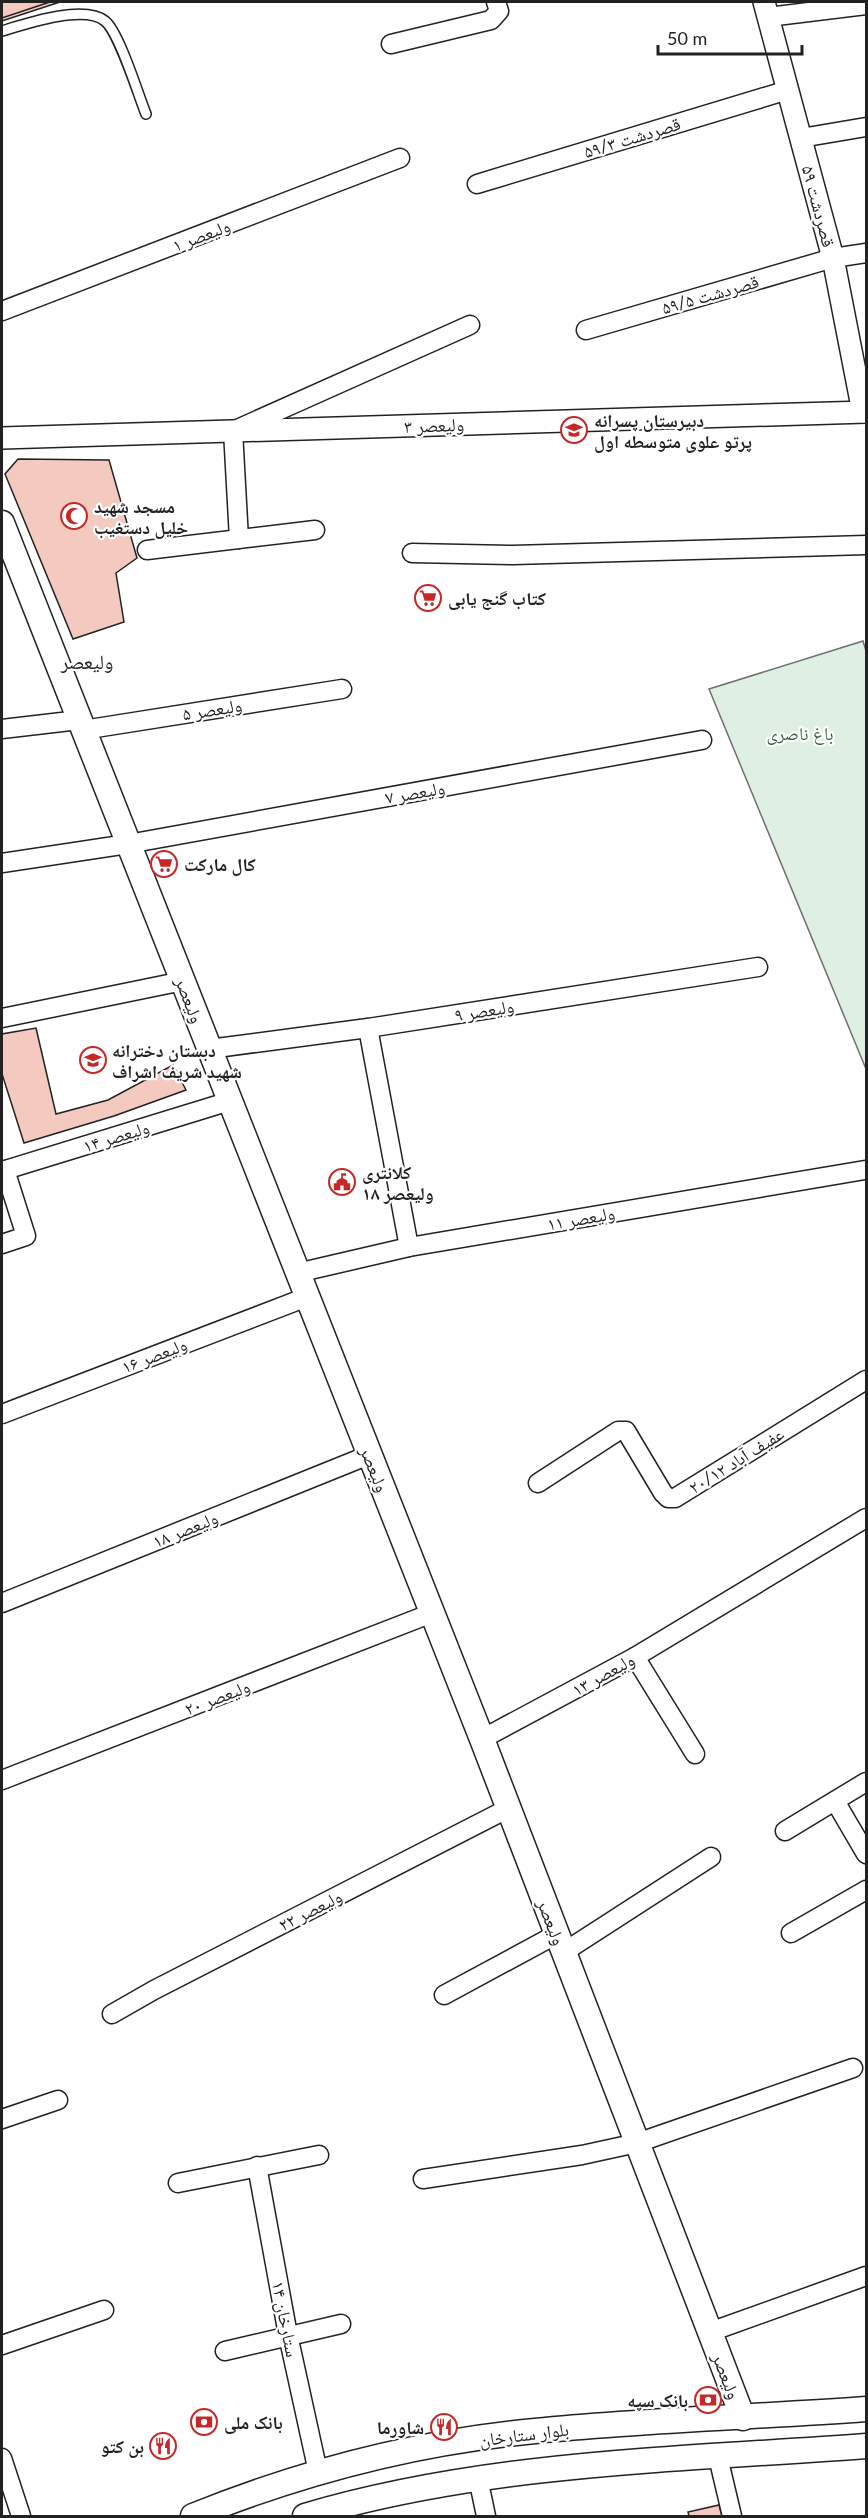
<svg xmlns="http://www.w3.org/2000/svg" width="868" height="2518" viewBox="0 0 868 2518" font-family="Lato,'Noto Naskh Arabic',sans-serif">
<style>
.green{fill:#e0efe3;stroke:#6f6f6f;stroke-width:1.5}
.building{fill:#f3c9c0;stroke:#222;stroke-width:1.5}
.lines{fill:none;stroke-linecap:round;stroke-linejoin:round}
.service-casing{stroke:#222;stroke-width:12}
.minor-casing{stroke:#222;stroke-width:21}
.tertiary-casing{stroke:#222;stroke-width:24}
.secondary-casing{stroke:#222;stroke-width:27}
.service{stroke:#fff;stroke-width:9}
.minor{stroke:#fff;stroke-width:18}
.tertiary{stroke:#fff;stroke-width:21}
.secondary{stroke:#fff;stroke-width:24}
.labels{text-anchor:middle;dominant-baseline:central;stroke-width:4.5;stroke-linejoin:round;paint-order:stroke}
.street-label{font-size:18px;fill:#222;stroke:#fff}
.poi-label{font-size:18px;font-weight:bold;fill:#222;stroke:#fff;text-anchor:start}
.park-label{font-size:18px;fill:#2f5e38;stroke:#fff}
.neighbourhood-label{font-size:20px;fill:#222;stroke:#fff}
</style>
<rect width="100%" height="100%" fill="#fff"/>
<!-- green -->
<polygon class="green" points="863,641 866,651 866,1069 709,689"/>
<!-- building -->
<g class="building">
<polygon points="2,2 60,2 2,21"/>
<polygon points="2,2 50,2 2,18"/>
<polygon points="18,459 109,460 137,558 116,573 124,622 73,639 5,474"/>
<polygon points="36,1028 56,1114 108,1100 173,1065 186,1090 114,1116 24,1143 2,1074 2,1034"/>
<polygon points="719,2505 722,2516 689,2516 688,2512"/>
</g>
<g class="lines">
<defs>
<path id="service" d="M 2,31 C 25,24 84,4 105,21 C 119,32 138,94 146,114"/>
<g id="minor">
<polyline points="768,17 866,5"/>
<polyline points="391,44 491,20 499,11 496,2"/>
<polyline points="801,138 866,127"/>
<polyline points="477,184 788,90"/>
<polyline points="2,311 400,158"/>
<polyline points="586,330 833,258 866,253"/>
<polyline points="239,539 233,431 470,325"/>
<polyline points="147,550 315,530"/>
<polyline points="412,553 513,555 866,545"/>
<polyline points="2,729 79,720"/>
<polyline points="83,730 342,689"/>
<polyline points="2,863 128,844 702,740"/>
<polyline points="2,1018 183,981"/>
<polyline points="368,1028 409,1247"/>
<polyline points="209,1049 368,1028 758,967"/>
<polyline points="2,1171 230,1101"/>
<polyline points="2,1244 26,1236 5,1170"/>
<polyline points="297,1273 409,1247 865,1170"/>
<polyline points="2,1414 307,1297"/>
<polyline points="538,1483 618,1431 626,1431 663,1493 668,1498 675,1498 866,1380"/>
<polyline points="2,1603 369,1455"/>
<polyline points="635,1657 695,1754"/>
<polyline points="482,1739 635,1657 866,1518"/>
<polyline points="2,1780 432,1613"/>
<polyline points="835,1801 866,1854"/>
<polyline points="785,1831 866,1782"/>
<polyline points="791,1933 866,1890"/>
<polyline points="564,1952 711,1857"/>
<polyline points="444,1995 557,1934"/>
<polyline points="112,2014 154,1990 509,1808"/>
<polyline points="2,2119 58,2100"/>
<polyline points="257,2166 288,2335 318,2472"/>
<polyline points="423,2179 582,2155 637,2143 853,2068"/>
<polyline points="178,2183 319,2155"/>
<polyline points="710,2332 866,2276"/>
<polyline points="2,2345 104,2310"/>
<polyline points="225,2351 341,2324"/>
<polyline points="718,2457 732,2516"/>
<polyline points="2,2458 21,2516"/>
<polyline points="478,2478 486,2516"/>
</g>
<g id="tertiary">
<polyline points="764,2 833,258 863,412"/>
<polyline points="2,438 866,412"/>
</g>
<g id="secondary">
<polyline points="2,523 482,1739 743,2418"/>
<path d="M 193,2516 C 302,2472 418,2442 535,2431 C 645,2420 756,2417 866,2409"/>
<path d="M 305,2516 C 487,2462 678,2460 866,2446"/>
</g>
</defs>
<!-- service casing -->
<use href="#service" class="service-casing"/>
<!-- minor casing -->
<use href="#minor" class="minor-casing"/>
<!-- tertiary casing -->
<use href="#tertiary" class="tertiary-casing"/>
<!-- secondary casing -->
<use href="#secondary" class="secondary-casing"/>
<!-- service -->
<use href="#service" class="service"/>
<!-- minor -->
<use href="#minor" class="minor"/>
<!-- tertiary -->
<use href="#tertiary" class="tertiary"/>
<!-- secondary -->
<use href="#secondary" class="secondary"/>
</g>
<!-- icons -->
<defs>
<symbol id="school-ring" viewBox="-11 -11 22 22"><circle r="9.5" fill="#fff" stroke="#c62828" stroke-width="1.5"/><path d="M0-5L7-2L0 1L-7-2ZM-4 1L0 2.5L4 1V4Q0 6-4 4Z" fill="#c62828"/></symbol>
<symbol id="mosque-ring" viewBox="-11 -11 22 22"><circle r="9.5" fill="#fff" stroke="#c62828" stroke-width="1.5"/><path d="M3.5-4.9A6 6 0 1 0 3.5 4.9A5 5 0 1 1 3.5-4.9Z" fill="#c62828"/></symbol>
<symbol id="supermarket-ring" viewBox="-11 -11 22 22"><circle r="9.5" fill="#fff" stroke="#c62828" stroke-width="1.5"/><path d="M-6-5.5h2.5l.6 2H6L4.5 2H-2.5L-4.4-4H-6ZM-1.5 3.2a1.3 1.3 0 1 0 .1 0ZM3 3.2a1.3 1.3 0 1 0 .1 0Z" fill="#c62828"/></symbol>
<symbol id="civic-ring" viewBox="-11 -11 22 22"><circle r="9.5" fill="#fff" stroke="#c62828" stroke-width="1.5"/><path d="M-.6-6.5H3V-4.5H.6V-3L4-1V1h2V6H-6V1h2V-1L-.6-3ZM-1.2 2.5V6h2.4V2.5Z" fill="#c62828"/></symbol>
<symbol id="bank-ring" viewBox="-11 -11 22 22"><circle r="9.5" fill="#fff" stroke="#c62828" stroke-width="1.5"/><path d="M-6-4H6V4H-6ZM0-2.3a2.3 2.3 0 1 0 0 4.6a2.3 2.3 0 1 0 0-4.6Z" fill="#c62828"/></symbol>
<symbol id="restaurant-ring" viewBox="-11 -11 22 22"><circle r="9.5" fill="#fff" stroke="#c62828" stroke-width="1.5"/><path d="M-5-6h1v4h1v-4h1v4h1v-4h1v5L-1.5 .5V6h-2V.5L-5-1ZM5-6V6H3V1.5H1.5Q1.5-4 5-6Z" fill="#c62828"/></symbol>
</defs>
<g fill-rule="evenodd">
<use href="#school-ring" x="559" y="415" width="30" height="30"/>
<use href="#mosque-ring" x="59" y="501" width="30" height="30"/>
<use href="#supermarket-ring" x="413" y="583" width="30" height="30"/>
<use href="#supermarket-ring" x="149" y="849" width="30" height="30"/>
<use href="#school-ring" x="78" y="1045" width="30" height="30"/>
<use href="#civic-ring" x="327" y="1167" width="30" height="30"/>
<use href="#bank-ring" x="693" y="2385" width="30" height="30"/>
<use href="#bank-ring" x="189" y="2407" width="30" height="30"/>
<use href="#restaurant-ring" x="429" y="2412" width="30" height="30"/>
<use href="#restaurant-ring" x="148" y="2431" width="30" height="30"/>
</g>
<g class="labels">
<!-- street labels -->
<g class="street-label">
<text transform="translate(632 137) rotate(-17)">۵۹/۳ قصردشت</text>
<text transform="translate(819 206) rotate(75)">۵۹ قصردشت</text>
<text transform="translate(201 235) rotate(-21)">۱ ولیعصر</text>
<text transform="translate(710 294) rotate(-16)">۵۹/۵ قصردشت</text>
<text transform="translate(434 425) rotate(-2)">۳ ولیعصر</text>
<text transform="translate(212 709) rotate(-9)">۵ ولیعصر</text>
<text transform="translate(415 792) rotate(-10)">۷ ولیعصر</text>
<text transform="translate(190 1000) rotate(69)">ولیعصر</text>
<text transform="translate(484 1010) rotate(-9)">۹ ولیعصر</text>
<text transform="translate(116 1136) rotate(-17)">۱۴ ولیعصر</text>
<text transform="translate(581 1218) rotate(-10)">۱۱ ولیعصر</text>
<text transform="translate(154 1355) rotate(-21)">۱۶ ولیعصر</text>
<text transform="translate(736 1460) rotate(-32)">عفیف آباد ۲۰/۱۲</text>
<text transform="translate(375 1469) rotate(68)">ولیعصر</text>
<text transform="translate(185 1529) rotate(-22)">۱۸ ولیعصر</text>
<text transform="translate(603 1674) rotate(-29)">۱۳ ولیعصر</text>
<text transform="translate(217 1697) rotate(-21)">۲۰ ولیعصر</text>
<text transform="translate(310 1910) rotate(-27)">۲۲ ولیعصر</text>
<text transform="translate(552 1922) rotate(69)">ولیعصر</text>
<text transform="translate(286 2319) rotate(79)">۱۴ ستارخان</text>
<text transform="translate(727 2376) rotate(69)">ولیعصر</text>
<text transform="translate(524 2434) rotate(-7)">بلوار ستارخان</text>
</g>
<!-- poi labels -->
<g class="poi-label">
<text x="594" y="420">دبیرستان پسرانه<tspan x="594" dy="21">پرتو علوی متوسطه اول</tspan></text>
<text x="94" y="506">مسجد شهید<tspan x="94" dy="21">خلیل دستغیب</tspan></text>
<text x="448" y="598">کتاب گنج یابی</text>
<text x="184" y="864">کال مارکت</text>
<text x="112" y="1050">دبستان دخترانه<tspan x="112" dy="21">شهید شریف اشراف</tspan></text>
<text x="362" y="1172">کلانتری<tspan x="362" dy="21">۱۸ ولیعصر</tspan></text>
<text x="688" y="2400" text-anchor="end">بانک سپه</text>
<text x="224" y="2422">بانک ملی</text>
<text x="424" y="2427" text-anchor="end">شاورما</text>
<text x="144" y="2446" text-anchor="end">بن کتو</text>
</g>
<!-- park labels -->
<g class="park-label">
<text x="800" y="733">باغ ناصری</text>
</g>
<!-- neighbourhood labels -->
<g class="neighbourhood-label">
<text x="87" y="661">ولیعصر</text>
</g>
</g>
<!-- border -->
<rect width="868" height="2518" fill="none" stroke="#222222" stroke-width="6"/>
<!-- scale -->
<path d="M658 45v9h144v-9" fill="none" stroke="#222222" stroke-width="3"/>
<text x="667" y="45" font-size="18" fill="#222222" stroke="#ffffff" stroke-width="4.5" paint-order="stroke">50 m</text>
</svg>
